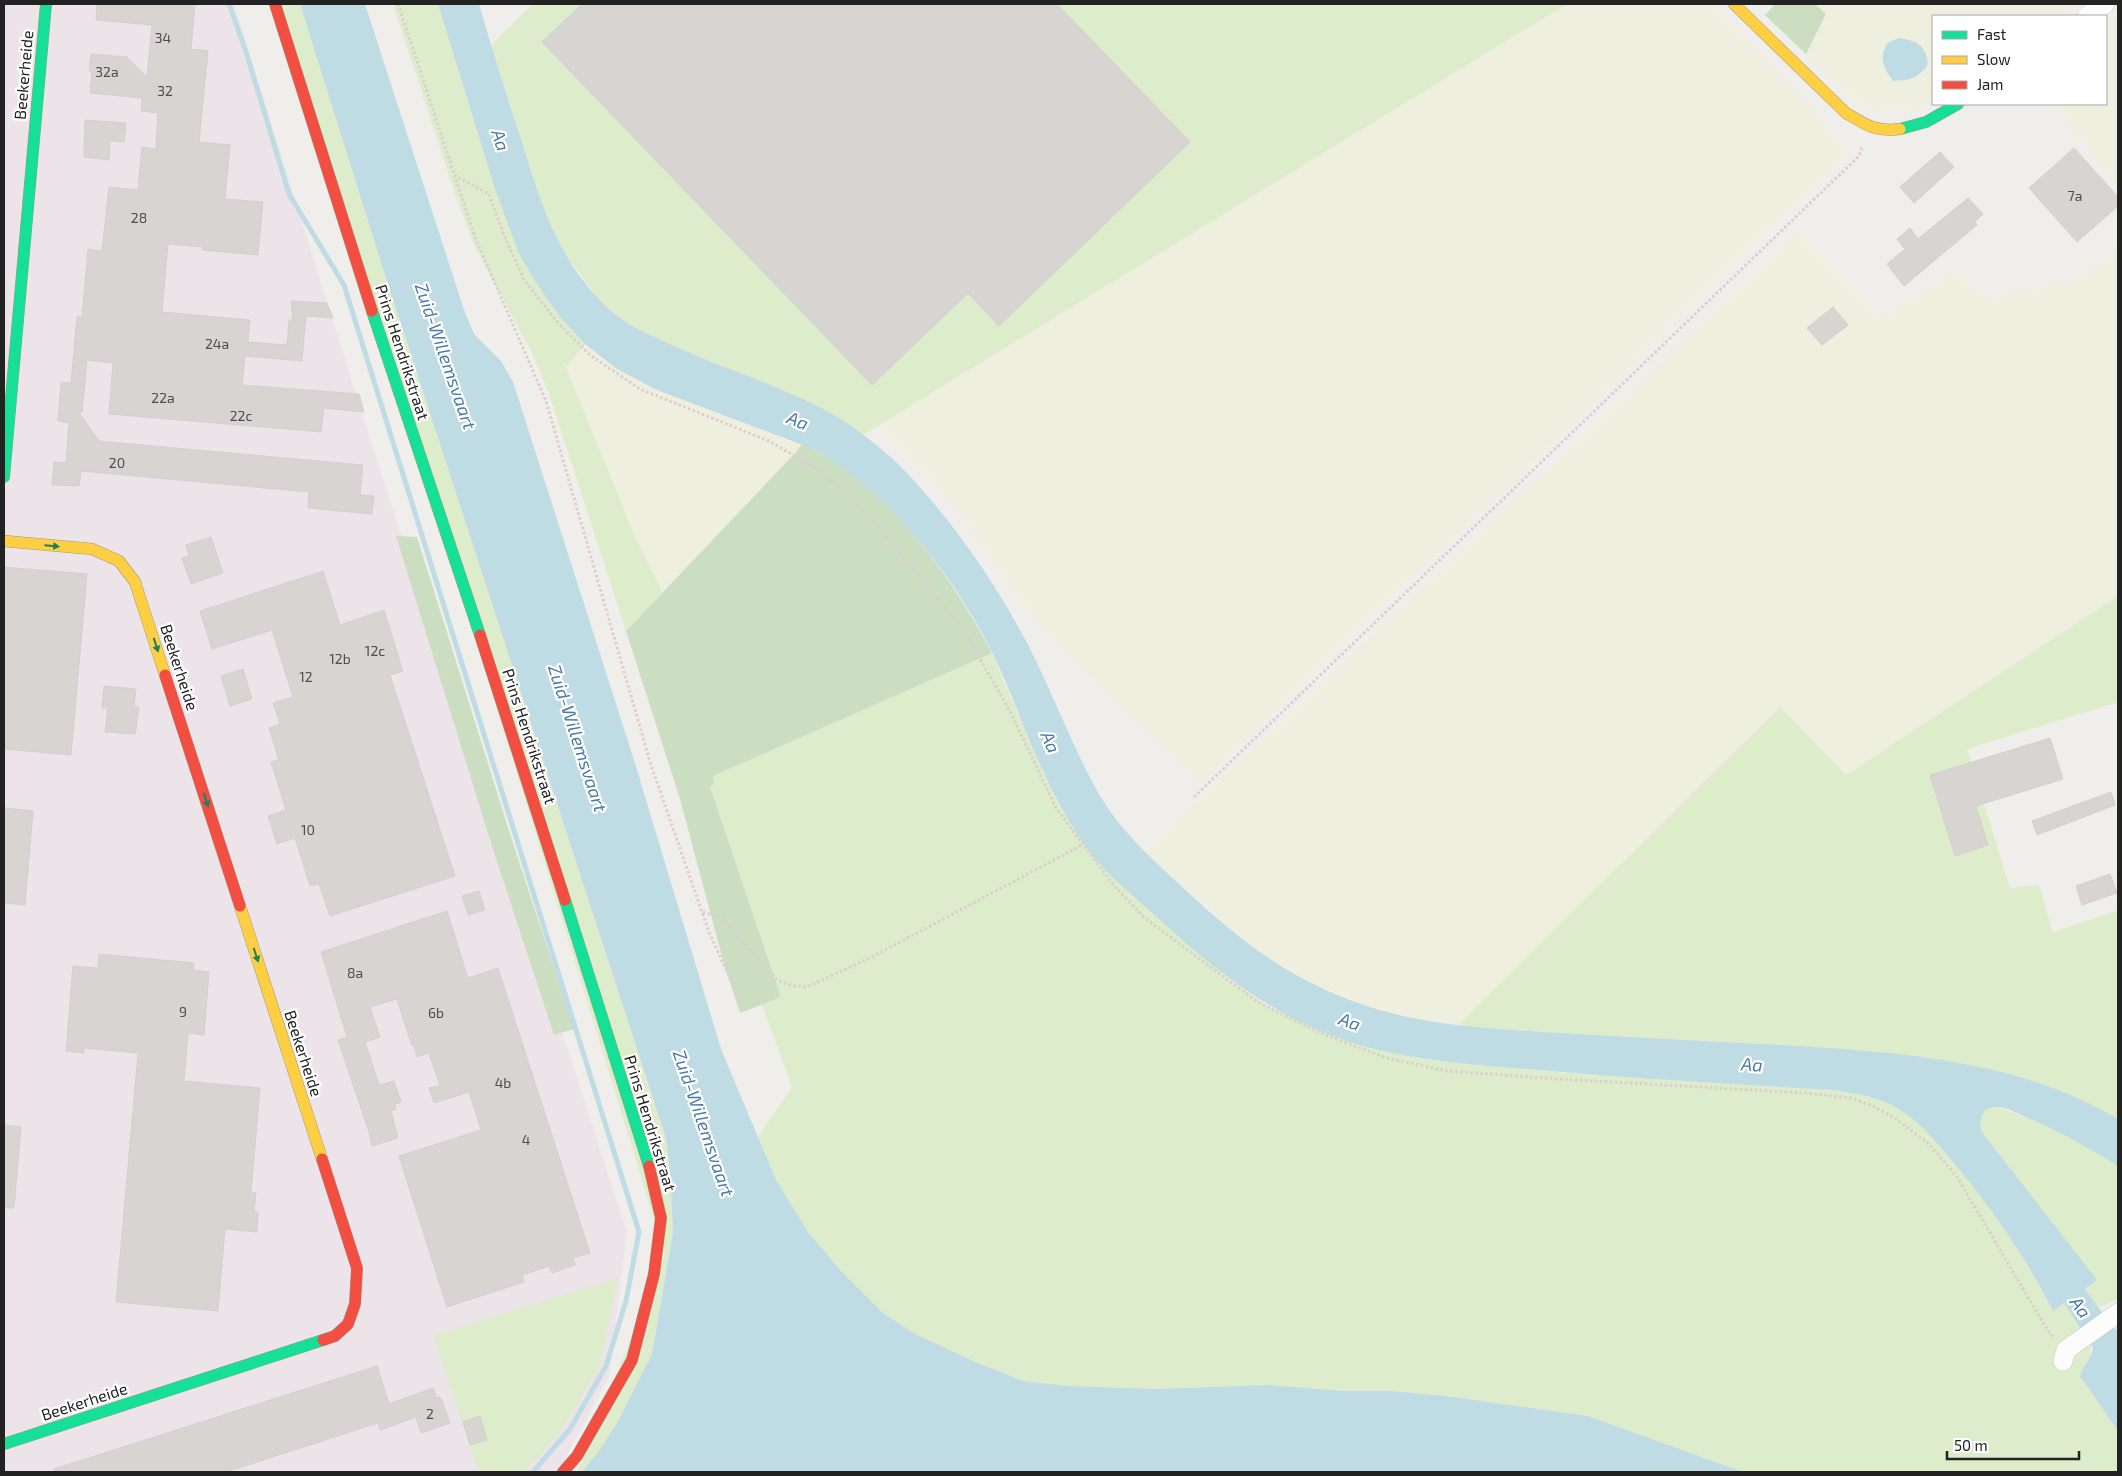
<svg xmlns="http://www.w3.org/2000/svg" width="2122" height="1476" viewBox="0 0 2122 1476" font-family="'Exo 2',sans-serif">
<style>
.industrial{fill:#ede4e9}
.farmland{fill:#efefdf}
.grass{fill:#ddeccb}
.forest{fill:#cbdec1}
.water{fill:#bfdbe3}
.lines{fill:none;stroke-linecap:round;stroke-linejoin:round}
.stream{stroke:#bfdbe3;stroke-width:5}
.building{fill:#d7d4d2;stroke:#d3d0cc}
.street-casing{stroke:#c9c8c7;stroke-width:20}
.fast-casing{stroke:#999a82;stroke-width:12}
.slow-casing{stroke:#999a82;stroke-width:12}
.jam-casing{stroke:#999a82;stroke-width:12}
.path{stroke:#dccecd;stroke-width:3;stroke-dasharray:2.5 2.5;stroke-linecap:butt}
.street{stroke:#fdfcfc;stroke-width:19}
.fast{stroke:#16e098;stroke-width:11}
.slow{stroke:#ffcf43;stroke-width:11}
.jam{stroke:#f24e42;stroke-width:11}
.oneway{fill:#1c815d}
.labels{text-anchor:middle;dominant-baseline:central;stroke-width:4.5;stroke-linejoin:round;paint-order:stroke}
.number-label{font-size:14px;fill:#4f4e4e}
.street-label{font-size:16px;fill:#222;stroke:#fff}
.water-label{font-size:18px;font-style:italic;fill:#4a7aab;stroke:#fff}
</style>
<rect width="100%" height="100%" fill="#f0eeeb"/>
<!-- industrial -->
<polygon class="industrial" points="4,4 234,4 366,426 627,1232 609,1377 558,1472 4,1472"/>
<!-- farmland -->
<g class="farmland">
<polygon points="1567,4 1713,4 1849,150 1201,783 1048,634 1014,592 991,556 954,505 908,454 877,426"/>
<polygon points="1815,4 2076,4 2058,16 1933,16 1933,102 1909,111 1885,111 1862,104 1845,91 1806,54 1826,14"/>
<polygon points="2118,16 2118,191 2056,104 2106,104 2106,25"/>
<polygon points="1798,233 1883,319 1955,271 1986,299 2074,281 2118,251 2118,596 1846,775 1780,708 1458,1025 1429,1021 1376,1010 1335,995 1289,973 1251,947 1144,852"/>
<polygon points="585,344 617,369 657,390 802,444 797,451 662,592 635,537 566,366"/>
</g>
<!-- grass -->
<g class="grass">
<polygon points="281,4 300,4 386,278 666,1138 670,1170 673,1233 652,1354 618,1421 599,1451 582,1472 577,1472 665,1255"/>
<polygon points="393,4 438,4 496,192 519,254 542,292 561,318 585,344 566,367 635,537 662,592 626,631 548,391 532,353 475,247 456,197"/>
<polygon points="533,4 1567,4 863,435 829,412 708,363 653,337 619,318 597,297 560,247 544,212 491,45"/>
<path d="M 2118,596 L 2118,702 L 1967,749 L 2010,888 L 2039,885 L 2053,932 L 2118,910 L 2118,1119 C 2014,1057 1889,1052 1771,1045 C 1667,1039 1562,1036 1458,1025 L 1780,707 L 1846,775 Z"/>
<path d="M 992,653 L 1042,770 L 1069,820 L 1097,861 L 1227,978 L 1270,1007 L 1320,1031 L 1420,1059 L 1569,1073 L 1834,1090 C 1857,1094 1882,1097 1902,1111 C 1922,1124 1938,1144 1953,1162 C 1992,1208 2025,1257 2052,1311 L 2064,1303 L 2090,1342 C 2095,1354 2085,1365 2080,1376 L 2118,1431 L 2118,1472 L 1743,1472 L 1588,1416 L 1446,1396 L 1391,1391 L 1344,1391 L 1265,1385 L 1156,1389 L 1069,1386 L 1024,1381 L 980,1364 L 915,1334 L 883,1313 L 842,1272 L 808,1232 L 776,1180 L 758,1137 L 792,1087 L 762,1005 L 781,997 L 710,787 L 714,784 L 713,776 Z"/>
<path d="M 1997,1107 C 2041,1121 2080,1142 2118,1166 L 2118,1299 L 2098,1307 L 2085,1288 L 2096,1280 L 1981,1131 L 1981,1115 L 1988,1108 Z"/>
<polygon points="618,1278 599,1368 559,1434 524,1472 479,1472 433,1336"/>
</g>
<!-- forest -->
<g class="forest">
<polygon points="1775,4 1815,4 1826,14 1806,54 1765,15"/>
<path d="M 802,444 C 883,478 952,577 992,653 L 713,776 L 714,784 L 710,787 L 781,997 L 740,1013 L 724,964 L 680,799 L 626,631 L 797,451 Z"/>
<polygon points="396,536 417,537 511,837 574,1029 554,1035 491,843"/>
</g>
<!-- water -->
<g class="water">
<polygon points="300,4 365,4 464,310 474,334 501,361 513,382 634,760 721,1049 776,1180 808,1232 842,1272 883,1313 915,1334 980,1364 1024,1381 1069,1386 1156,1389 1266,1385 1344,1391 1391,1391 1446,1396 1588,1416 1743,1472 582,1472 599,1451 618,1421 652,1354 673,1233 670,1170 666,1138 386,278"/>
<path d="M 438,4 L 479,4 C 492,49 506,94 521,139 C 536,188 550,236 581,278 C 592,292 604,306 619,317 C 633,328 651,335 667,343 C 719,367 776,384 827,411 C 852,424 876,444 897,463 C 947,513 991,576 1025,639 C 1052,690 1071,745 1100,796 C 1121,831 1150,857 1180,885 C 1240,941 1290,981 1370,1007 C 1425,1025 1485,1028 1542,1032 C 1622,1037 1702,1041 1781,1045 C 1896,1052 2017,1059 2118,1119 L 2118,1166 C 2088,1147 2058,1131 2026,1117 C 2017,1113 2006,1107 1997,1107 C 1982,1106 1979,1119 1981,1131 L 2097,1280 L 2085,1289 L 2112,1326 L 2118,1331 L 2118,1431 L 2080,1376 C 2083,1365 2091,1360 2093,1348 L 2064,1303 L 2053,1311 C 2025,1257 1992,1208 1953,1162 C 1938,1144 1922,1124 1902,1111 C 1882,1097 1857,1094 1834,1090 C 1735,1084 1637,1079 1539,1070 C 1464,1064 1390,1060 1320,1031 C 1258,1005 1208,964 1159,919 C 1139,900 1115,882 1097,861 C 1075,835 1058,802 1043,771 C 1024,732 1011,689 991,650 C 953,574 889,494 816,450 L 657,390 L 617,369 L 585,344 L 561,318 L 542,292 L 519,254 L 496,192 Z"/>
<path d="M 1899,38 C 1918,41 1925,45 1928,64 C 1918,79 1910,80 1893,81 C 1883,66 1879,60 1887,43 Z"/>
</g>
<g class="lines">
<!-- stream -->
<polyline class="stream" points="229,4 247,55 289,194 344,285 639,1232 626,1301 606,1366 570,1429 533,1472"/>
</g>
<!-- building -->
<g class="building">
<polygon points="97,4 195,4 191,49 208,51 199,142 230,145 225,199 263,202 258,255 202,250 203,247 168,244 162,312 250,320 248,342 287,345 289,320 293,320 291,301 327,303 333,318 306,316 302,361 245,356 242,385 359,394 364,412 324,408 321,432 109,414 113,363 87,360 82,412 78,411 99,441 363,465 360,495 374,496 372,514 308,508 309,492 81,471 79,486 52,485 54,462 66,463 69,423 58,421 61,382 71,383 77,317 82,317 88,249 102,251 109,187 138,190 142,147 156,149 158,113 141,111 142,98 90,93 92,71 89,71 91,54 127,57 147,77 152,25 96,20"/>
<polygon points="582,4 1057,4 1190,142 999,326 968,293 872,385 542,42"/>
<polygon points="85,120 126,123 124,142 110,141 109,160 84,157"/>
<polygon points="2074,148 2118,197 2118,206 2077,242 2029,188"/>
<polygon points="1940,152 1954,167 1914,203 1900,187"/>
<polygon points="1968,198 1983,214 1975,222 1977,225 1904,286 1887,264 1905,249 1897,239 1910,228 1918,239"/>
<polygon points="1833,307 1848,325 1822,345 1807,328"/>
<polygon points="211,537 223,573 191,584 182,558 189,556 186,545"/>
<polygon points="4,567 87,574 71,755 4,749"/>
<polygon points="323,571 340,625 384,610 403,671 390,675 455,876 330,916 319,884 310,886 295,838 277,844 268,816 286,810 271,762 279,760 269,728 280,724 273,703 293,697 272,630 212,649 200,611"/>
<polygon points="243,669 252,699 230,706 221,676"/>
<polygon points="104,686 136,689 134,706 139,707 135,734 105,732 108,708 102,708"/>
<polygon points="2050,738 2063,779 1976,806 1988,845 1955,856 1930,775"/>
<polygon points="2111,792 2115,805 2037,835 2032,821"/>
<polygon points="4,808 33,811 25,905 4,903"/>
<polygon points="2110,874 2117,893 2082,905 2076,886"/>
<polygon points="479,891 485,910 468,915 462,896"/>
<polygon points="447,911 468,978 498,968 590,1253 573,1258 575,1265 552,1273 549,1266 522,1275 524,1282 447,1307 399,1156 481,1130 469,1092 434,1103 429,1088 440,1086 429,1053 417,1057 414,1045 412,1046 397,999 370,1007 380,1037 365,1042 379,1085 394,1081 401,1102 395,1104 396,1109 391,1111 398,1138 372,1146 369,1132 338,1040 347,1037 321,952"/>
<polygon points="99,954 194,963 193,970 209,972 204,1035 188,1033 184,1081 260,1088 251,1193 256,1193 254,1212 258,1212 257,1232 225,1229 218,1311 116,1302 138,1053 84,1048 84,1053 66,1051 73,966 98,968"/>
<polygon points="4,1125 21,1127 14,1208 4,1208"/>
<polygon points="377,1366 389,1404 433,1388 437,1398 440,1397 443,1403 450,1423 421,1433 416,1417 380,1430 378,1423 226,1472 55,1472 54,1469"/>
<polygon points="480,1416 487,1440 470,1445 463,1422"/>
</g>
<g class="lines">
<defs>
<g id="street">
<polyline points="2087,16 2105,4"/>
<polyline points="2063,1361 2066,1350 2118,1313"/>
</g>
<g id="fast">
<polyline points="1900,129 1926,122 1958,104"/>
<polyline points="372,311 480,635"/>
<polyline points="4,477 46,4"/>
<polyline points="565,900 649,1166"/>
<polyline points="4,1444 323,1340"/>
</g>
<g id="slow">
<path d="M 1734,4 L 1846,113 C 1866,125 1875,132 1900,129"/>
<polyline points="4,541 92,549 119,561 135,582 165,675"/>
<polyline points="240,906 322,1159"/>
</g>
<g id="jam">
<polyline points="275,4 372,311"/>
<polyline points="480,635 565,900"/>
<polyline points="165,675 240,906"/>
<polyline points="322,1159 357,1268 355,1304 348,1324 335,1336 323,1340"/>
<polyline points="563,1472 577,1456 632,1360 654,1274 661,1218 649,1166"/>
</g>
</defs>
<!-- street casing -->
<use href="#street" class="street-casing"/>
<!-- fast casing -->
<use href="#fast" class="fast-casing"/>
<!-- slow casing -->
<use href="#slow" class="slow-casing"/>
<!-- jam casing -->
<use href="#jam" class="jam-casing"/>
<!-- path -->
<g class="path">
<polyline points="398,4 475,237 546,401 651,765 709,932 742,1005"/>
<polyline points="454,175 489,194 504,235 524,280 559,324 590,355 640,389 769,441 814,467 848,494 907,561 964,631 1010,711 1056,808 1114,886 1146,919 1259,1003 1318,1032 1387,1058 1447,1071 1559,1079 1806,1093 1850,1098 1871,1105 1896,1119 1929,1144 1957,1177 2048,1331 2054,1338"/>
<polyline points="1194,797 1859,156 1862,146"/>
<polyline points="703,912 723,919 777,980 793,986 807,987 870,958 1084,844"/>
</g>
<!-- street -->
<use href="#street" class="street"/>
<!-- fast -->
<use href="#fast" class="fast"/>
<!-- slow -->
<use href="#slow" class="slow"/>
<!-- jam -->
<use href="#jam" class="jam"/>
</g>
<!-- one-way arrows -->
<defs><path id="oneway-solid" d="M-6-.8H1V-3.2L6.5 0L1 3.2V.8H-6Z" transform="scale(1.25)"/></defs>
<g class="oneway">
<use href="#oneway-solid" transform="translate(52 546) rotate(5)"/>
<use href="#oneway-solid" transform="translate(156 645) rotate(72)"/>
<use href="#oneway-solid" transform="translate(206 800) rotate(72)"/>
<use href="#oneway-solid" transform="translate(256 955) rotate(72)"/>
</g>
<g class="labels">
<!-- number labels -->
<g class="number-label">
<text x="163" y="37">34</text>
<text x="107" y="71">32a</text>
<text x="165" y="90">32</text>
<text x="2075" y="195">7a</text>
<text x="139" y="217">28</text>
<text x="217" y="343">24a</text>
<text x="163" y="397">22a</text>
<text x="241" y="415">22c</text>
<text x="117" y="462">20</text>
<text x="375" y="650">12c</text>
<text x="340" y="658">12b</text>
<text x="306" y="676">12</text>
<text x="308" y="829">10</text>
<text x="355" y="972">8a</text>
<text x="183" y="1011">9</text>
<text x="436" y="1012">6b</text>
<text x="503" y="1082">4b</text>
<text x="526" y="1139">4</text>
<text x="430" y="1413">2</text>
</g>
<!-- street labels -->
<g class="street-label">
<text transform="translate(23 75) rotate(-85)">Beekerheide</text>
<text transform="translate(403 352) rotate(72)">Prins Hendrikstraat</text>
<text transform="translate(180 667) rotate(72)">Beekerheide</text>
<text transform="translate(530 736) rotate(72)">Prins Hendrikstraat</text>
<text transform="translate(304 1053) rotate(72)">Beekerheide</text>
<text transform="translate(651 1123) rotate(73)">Prins Hendrikstraat</text>
<text transform="translate(84 1401) rotate(-18)">Beekerheide</text>
</g>
<!-- water labels -->
<g class="water-label">
<text transform="translate(501 140) rotate(72)">Aa</text>
<text transform="translate(446 356) rotate(71)">Zuid-Willemsvaart</text>
<text transform="translate(798 420) rotate(22)">Aa</text>
<text transform="translate(578 738) rotate(72)">Zuid-Willemsvaart</text>
<text transform="translate(1051 742) rotate(67)">Aa</text>
<text transform="translate(1350 1021) rotate(20)">Aa</text>
<text transform="translate(1752 1064) rotate(4)">Aa</text>
<text transform="translate(704 1123) rotate(71)">Zuid-Willemsvaart</text>
<text transform="translate(2081 1307) rotate(55)">Aa</text>
</g>
</g>
<!-- border -->
<rect width="2122" height="1476" fill="none" stroke="#222222" stroke-width="10"/>
<!-- legend -->
<rect x="1932" y="15" width="175" height="90" fill="#ffffff" stroke="#a7a7a7"/>
<rect x="1942" y="31" width="25" height="8" fill="#16e098" stroke="#a7a7a7"/>
<text x="1977" y="40" font-size="15" fill="#222222">Fast</text>
<rect x="1942" y="56" width="25" height="8" fill="#ffcf43" stroke="#a7a7a7"/>
<text x="1977" y="65" font-size="15" fill="#222222">Slow</text>
<rect x="1942" y="81" width="25" height="8" fill="#f24e42" stroke="#a7a7a7"/>
<text x="1977" y="90" font-size="15" fill="#222222">Jam</text>
<!-- scale -->
<path d="M1947 1451v8h132v-8" fill="none" stroke="#222222" stroke-width="2.5"/>
<text x="1954" y="1451" font-size="15" fill="#222222" stroke="#ffffff" stroke-width="4" paint-order="stroke">50 m</text>
</svg>
